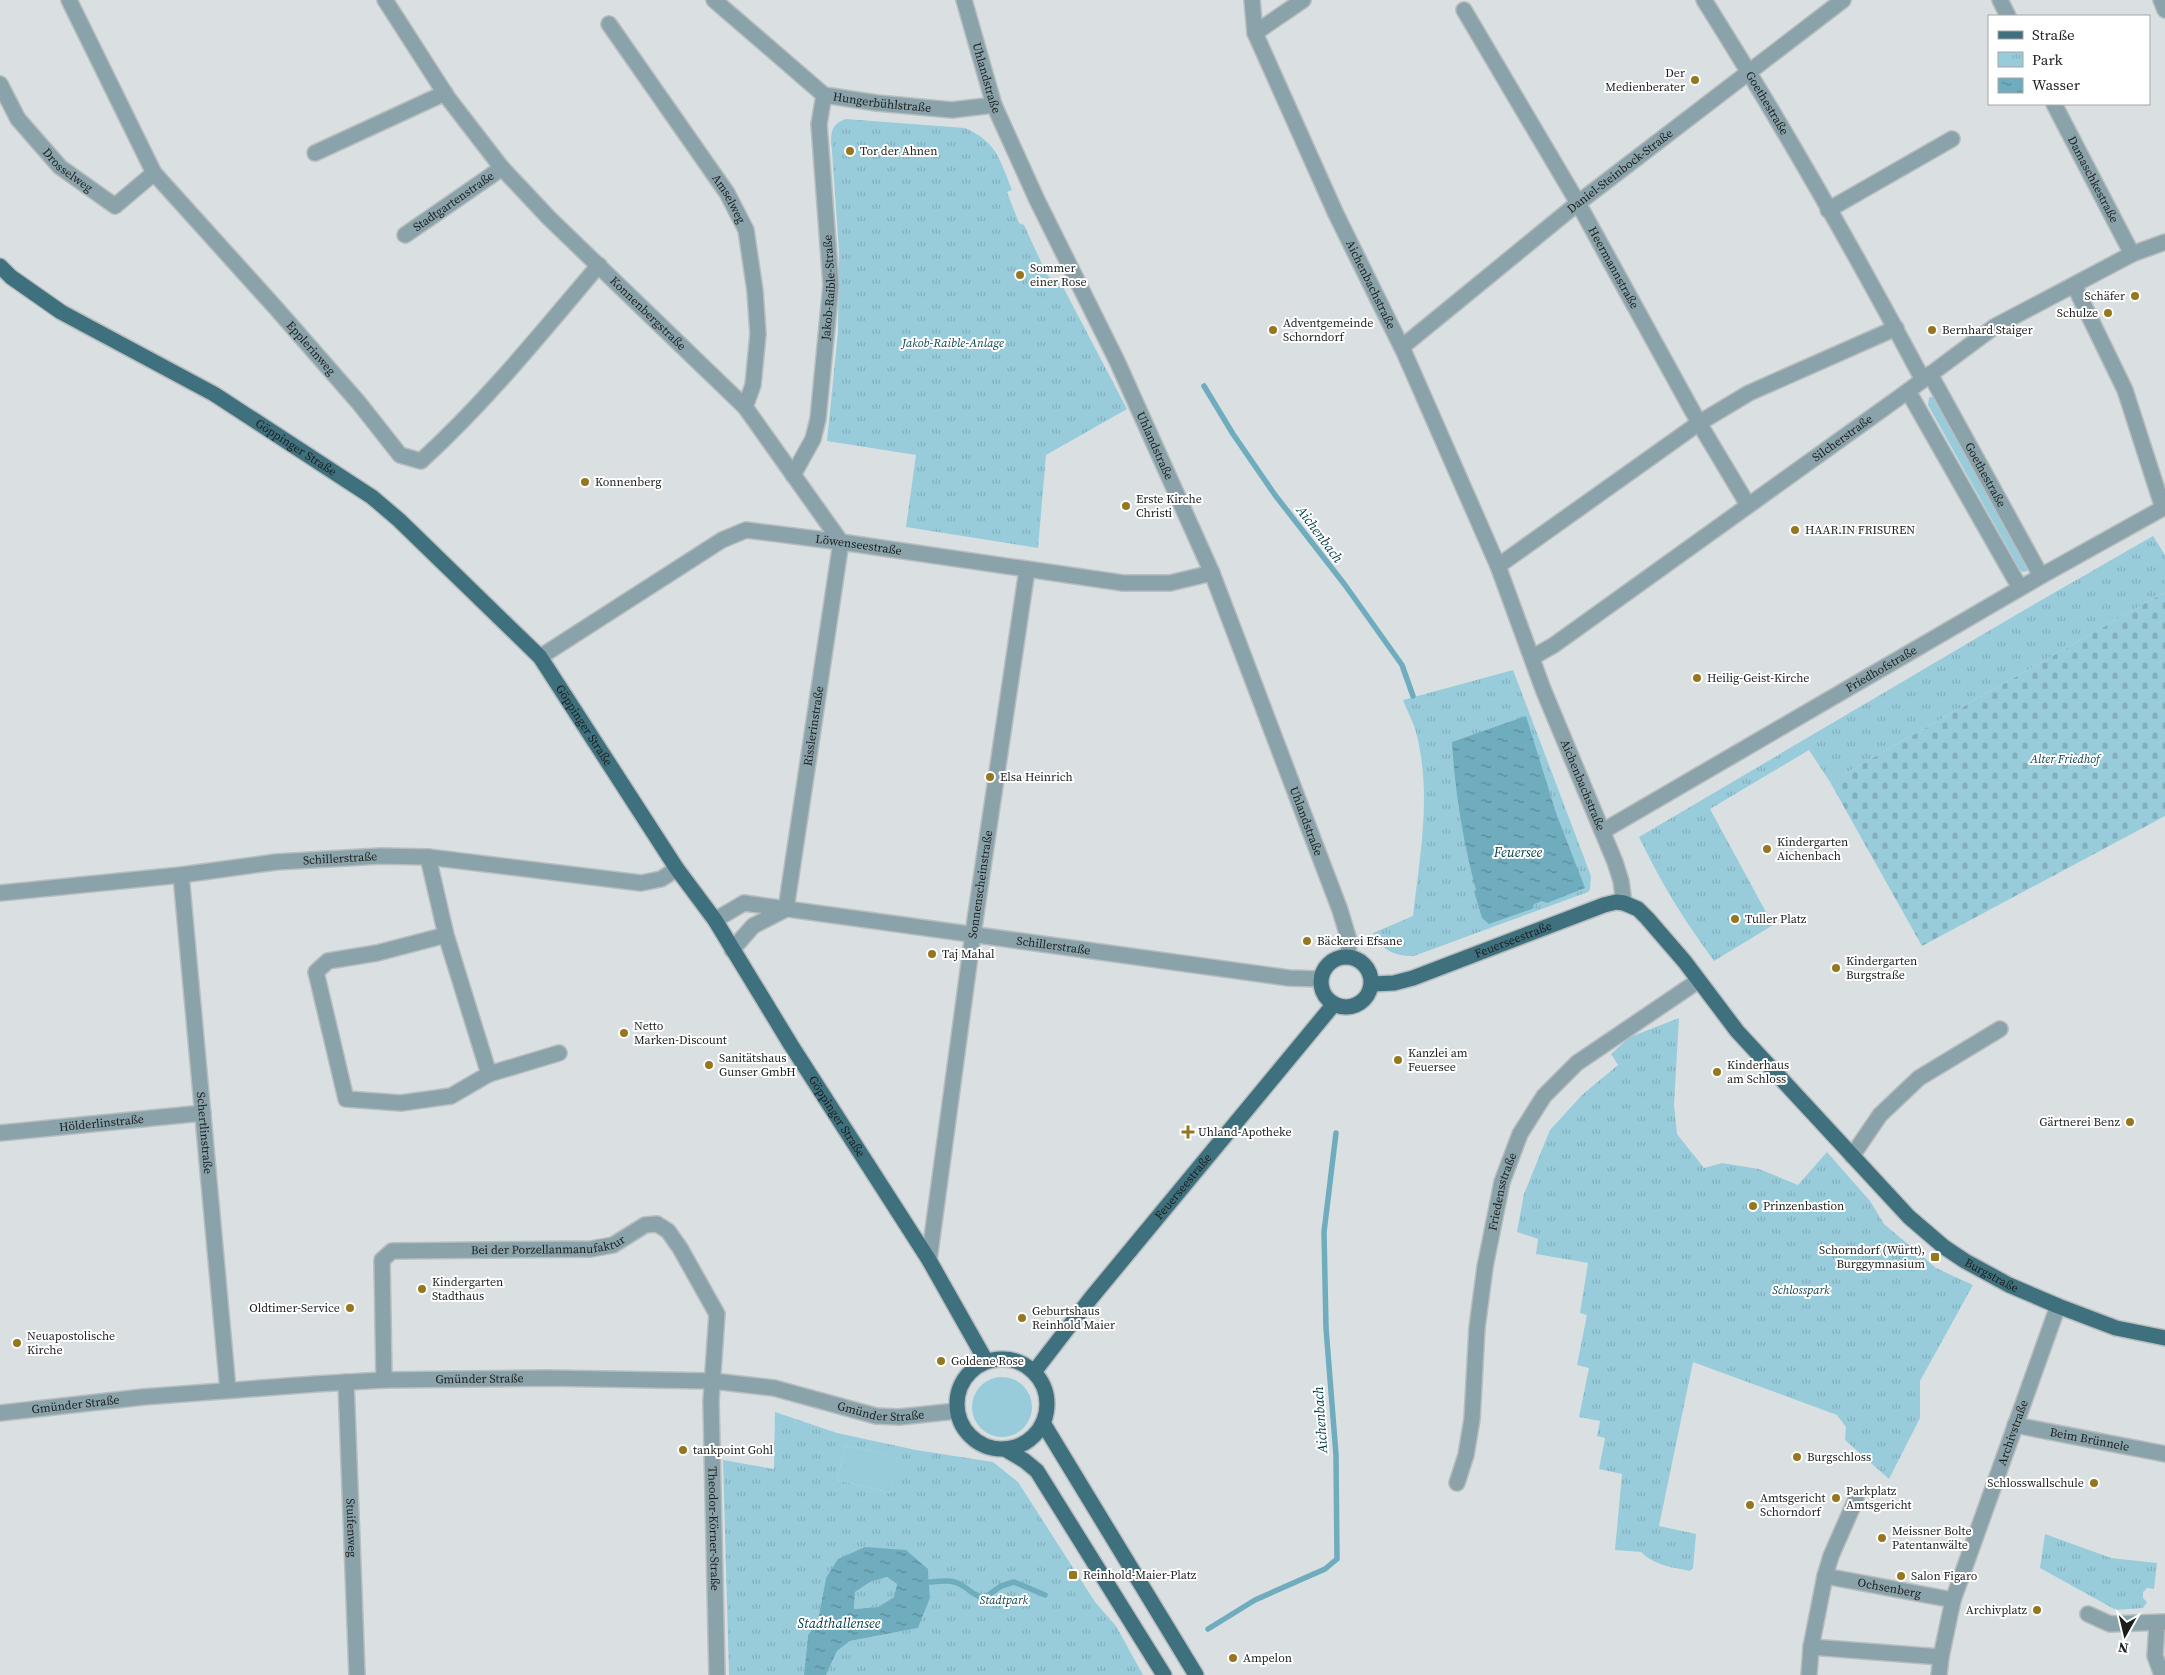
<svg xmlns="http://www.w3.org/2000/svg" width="2165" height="1675" viewBox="0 0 2165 1675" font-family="'Source Serif 4',serif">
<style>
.grass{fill:#98ccdb}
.cemetery{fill:url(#cemetery-stones)}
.park{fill:url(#park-tufts);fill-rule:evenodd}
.water{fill:url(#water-ripples);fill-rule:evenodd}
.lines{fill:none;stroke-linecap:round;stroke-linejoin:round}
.stream{stroke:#6facbd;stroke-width:5.5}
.minor-casing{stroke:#b8bdbf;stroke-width:18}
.major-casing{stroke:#b8bdbf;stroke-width:18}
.minor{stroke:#8aa3aa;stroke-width:15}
.major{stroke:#3f707d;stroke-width:15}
.poi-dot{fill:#95771f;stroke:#fff;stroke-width:2}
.labels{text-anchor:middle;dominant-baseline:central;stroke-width:4;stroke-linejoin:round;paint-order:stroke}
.poi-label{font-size:12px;fill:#1c1e1e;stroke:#fff;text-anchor:start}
.street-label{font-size:12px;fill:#1c1e1e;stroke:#fff}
.park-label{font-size:12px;font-style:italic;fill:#0c4350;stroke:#fff}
.water-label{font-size:14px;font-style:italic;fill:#013c49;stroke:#fff}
</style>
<defs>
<pattern id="cemetery-stones" width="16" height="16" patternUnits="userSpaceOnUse" patternTransform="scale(1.25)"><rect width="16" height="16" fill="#98ccdb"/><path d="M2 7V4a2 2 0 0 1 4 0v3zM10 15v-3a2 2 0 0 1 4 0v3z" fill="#82afbc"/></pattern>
<pattern id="park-tufts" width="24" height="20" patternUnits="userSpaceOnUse" patternTransform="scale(1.25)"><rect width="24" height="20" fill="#98ccdb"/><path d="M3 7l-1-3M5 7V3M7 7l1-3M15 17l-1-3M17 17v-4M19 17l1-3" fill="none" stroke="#82afbc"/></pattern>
<pattern id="water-ripples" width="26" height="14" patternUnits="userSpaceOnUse" patternTransform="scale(1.25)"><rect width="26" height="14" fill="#6facbd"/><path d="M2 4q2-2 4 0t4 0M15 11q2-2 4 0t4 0" fill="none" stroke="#5a8b99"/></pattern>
</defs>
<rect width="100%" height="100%" fill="#dae0e2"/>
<!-- grass -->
<g class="grass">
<polygon points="1929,397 1934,397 1937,400 2029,568 2027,571 2023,572 2020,570 1928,405"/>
<circle cx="1002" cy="1407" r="30"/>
<polygon points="845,1445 900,1458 891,1493 837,1480"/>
</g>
<!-- cemetery -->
<polygon class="cemetery" points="2165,592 2165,816 1922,946 1830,782"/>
<!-- park -->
<g class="park">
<path d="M 846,119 L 965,128 C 997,142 1000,160 1012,190 L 1007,192 L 1019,223 L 1024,225 L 1047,275 L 1063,287 L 1127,409 L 1046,455 L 1038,548 L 906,527 L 916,455 L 827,441 L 838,332 L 839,251 L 831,137 C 832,127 836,122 846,119 Z"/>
<path d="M 2153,536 L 2165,555 L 2165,592 L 1830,782 L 1809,750 L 1710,809 L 1773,925 L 1714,961 C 1684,920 1661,883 1639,837 L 2026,609 Z"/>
<path d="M 1513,670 L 1591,876 L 1590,889 L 1588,892 L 1414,956 C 1395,956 1382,951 1373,933 L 1413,916 C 1420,855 1432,793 1416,732 C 1413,721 1407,711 1403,700 Z"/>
<path d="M 1679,1018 L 1674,1105 L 1677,1134 L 1704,1168 L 1722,1163 L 1759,1169 L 1798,1185 L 1827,1152 L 1870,1201 L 1884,1224 L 1936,1268 L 1973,1285 L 1920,1381 L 1920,1418 L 1889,1479 L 1845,1440 L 1846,1427 L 1837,1415 L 1693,1362 L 1659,1526 L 1696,1534 L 1693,1568 L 1690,1571 C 1672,1567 1655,1566 1641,1552 L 1615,1550 L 1622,1474 L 1599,1469 L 1605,1438 L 1597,1436 L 1600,1421 L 1579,1417 L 1589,1368 L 1577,1365 L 1587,1315 L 1580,1313 L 1588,1263 L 1536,1254 L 1538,1239 L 1517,1232 L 1524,1194 L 1550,1130 L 1582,1095 L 1618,1065 L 1611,1054 L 1630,1037 Z"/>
<path d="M 775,1412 L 837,1433 L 916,1450 L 993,1462 L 1018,1482 L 1095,1602 L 1116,1626 L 1143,1675 L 826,1675 L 837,1651 L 850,1641 L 918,1628 L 930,1598 L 928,1569 L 826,1578 L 818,1620 L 808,1635 L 804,1675 L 729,1675 L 723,1460 L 774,1469 ZM 845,1445 L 899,1458 L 891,1493 L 837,1480 Z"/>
<polygon points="2045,1534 2111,1558 2157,1563 2154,1589 2147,1588 2143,1592 2143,1598 2147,1602 2143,1608 2116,1610 2040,1568"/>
<polygon points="887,1577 897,1584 894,1597 878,1607 854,1609 855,1592 870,1582"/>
</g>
<!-- water -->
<g class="water">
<path d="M 1526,716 L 1556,813 L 1585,888 L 1547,903 L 1542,901 L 1534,904 L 1532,909 L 1489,924 L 1482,918 L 1474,891 L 1476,890 C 1463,841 1455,792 1452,742 Z"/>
<path d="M 865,1547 L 906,1550 L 928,1569 L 930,1598 L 918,1628 L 850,1641 L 837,1651 L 826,1675 L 804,1675 L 808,1635 L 818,1620 L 826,1578 L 838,1559 ZM 887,1577 L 897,1584 L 894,1597 L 878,1607 L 854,1609 L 855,1592 L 870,1582 Z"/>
</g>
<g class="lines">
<!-- stream -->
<g class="stream">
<polyline points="1204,386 1233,434 1275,495 1345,585 1402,665 1413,696"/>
<path d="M 930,1582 C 941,1581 953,1579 963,1586 C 971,1591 974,1596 984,1598 L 1001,1586 L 1014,1582 L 1045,1595"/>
<polyline points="1208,1629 1255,1600 1325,1569 1337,1559 1336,1455 1326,1328 1324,1232 1336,1133"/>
</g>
<defs>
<g id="minor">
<path id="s1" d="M 69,0 L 154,173 L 275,307 L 359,403 L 400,455 L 421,461 C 486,402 542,332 599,265"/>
<path id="s2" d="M 385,0 L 448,98 L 502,168 L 549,218 L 745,407 L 841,542"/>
<path id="s3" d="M 714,0 L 824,95 L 877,103 L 952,110 L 994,105"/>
<path id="s4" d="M 964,0 L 994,105 L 1037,200 L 1117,361 L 1212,573 L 1340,910 L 1349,940 L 1348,956"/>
<path id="s5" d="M 1252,0 L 1255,33 L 1336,214 L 1404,352 L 1498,566 L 1543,689 L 1615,862 L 1621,881 L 1624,903"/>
<path id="s6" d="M 1704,0 C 1781,122 1855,252 1923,380"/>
<polyline points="2000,0 2008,16"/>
<polyline points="2161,0 2165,10"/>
<path id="s7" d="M 1464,10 L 1578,203 L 1699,423 L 1748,505"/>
<path id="s8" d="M 609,24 L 727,193 L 746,230 L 755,291 L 758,334 L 753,385 L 745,407"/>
<polyline points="1255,33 1303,0"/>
<path id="s9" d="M 0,84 L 18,119 L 60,167 L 115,206 L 154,173"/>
<path id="s10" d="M 2054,104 L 2132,254"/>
<polyline points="315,153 445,93"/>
<polyline points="1828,210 1952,139"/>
<path id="s11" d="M 405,235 L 502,168"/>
<polyline points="2074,285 2125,390 2163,508"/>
<path id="s12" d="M 1402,347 L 1578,203 L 1843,0"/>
<path id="s13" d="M 1930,374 L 2041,576"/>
<polyline points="1908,391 2020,588"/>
<path id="s14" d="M 793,475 L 813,439 L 818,419 L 831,285 L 819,124 L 824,95"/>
<polyline points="1498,566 1699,423 1749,393 1896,328"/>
<path id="s15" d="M 540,657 L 722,540 L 746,530 L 841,542 L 1123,583 L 1170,583 L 1212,573"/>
<path id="s16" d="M 1533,657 L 1554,645 L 1908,391 L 1994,327 L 2132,254 L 2165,242"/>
<path id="s17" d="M 1603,831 L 2041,576 L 2165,507"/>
<polyline points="428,857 446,935 489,1074 451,1096 401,1103 346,1099 316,972 328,961 377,953 446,935"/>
<path id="s18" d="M 181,875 L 228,1390"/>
<path id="s19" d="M 0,893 L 181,875 L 276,862 L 381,856 L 428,857 L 641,883 L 661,879 L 677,869"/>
<path id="s20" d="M 786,909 L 841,542"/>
<path id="s21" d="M 715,920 L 744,903 L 1289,978 L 1321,979"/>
<polyline points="732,950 753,926 786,909"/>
<polyline points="489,1074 559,1053"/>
<path id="s22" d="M 0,1133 L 203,1113"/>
<polyline points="1852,1156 1880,1115 1919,1078 2000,1029"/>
<path id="s23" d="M 929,1260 L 973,934 L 1027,570"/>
<path id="s24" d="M 384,1380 L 382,1260 L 392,1251 L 591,1249 L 613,1245 L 645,1225 L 657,1224 L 668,1231 L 680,1248 L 717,1314 L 711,1401 L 717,1675"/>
<path id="s25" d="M 346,1382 L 357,1675"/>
<path id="s26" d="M 0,1413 L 143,1397 L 315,1384 L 384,1380 L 546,1378 L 713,1381 L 774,1388 L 876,1416 L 899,1417 L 957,1411"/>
<path id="s27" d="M 2015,1425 L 2165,1454"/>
<path id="s28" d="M 1457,1483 L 1466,1455 L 1472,1419 L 1477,1328 L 1485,1267 L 1502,1182 L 1520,1134 L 1544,1096 L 1577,1063 L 1698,981"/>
<polyline points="1825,1576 1831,1556 1856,1499"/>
<polyline points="2088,1614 2110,1624 2165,1622"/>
<polyline points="2157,1624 2155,1656 2162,1675"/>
<polyline points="1811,1647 1941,1657"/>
<path id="s29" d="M 1809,1675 L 1811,1647 L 1825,1576 L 1953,1600"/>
<path id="s30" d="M 1939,1675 L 1941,1657 L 1953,1600 L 2058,1306"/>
</g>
<g id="major">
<path id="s31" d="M 0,266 L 11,277 L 61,312 L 214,394 L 372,497 L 399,520 L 540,657 L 677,869 L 715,920 L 791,1045 L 929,1260 L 986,1361"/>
<circle cx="1346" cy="982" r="25"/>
<path id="s32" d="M 1372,984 L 1394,983 L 1413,978 L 1604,905 L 1616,902 L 1624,903 L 1638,909 L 1647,918 L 1685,962 L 1737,1031 L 1909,1217 L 1944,1247 L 1965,1261 L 2009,1285 L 2058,1306 L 2116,1328 L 2165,1338"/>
<circle cx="1002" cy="1404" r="45"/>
<path id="s33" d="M 1034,1372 L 1091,1298 L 1334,1004"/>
<polyline points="1043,1423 1196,1675"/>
<polyline points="1005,1449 1025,1461 1037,1471 1164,1675"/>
</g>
</defs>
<!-- minor casing -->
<use href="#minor" class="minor-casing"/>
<!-- major casing -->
<use href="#major" class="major-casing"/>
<!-- minor -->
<use href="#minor" class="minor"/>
<!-- major -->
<use href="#major" class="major"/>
</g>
<!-- markers -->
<g class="poi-dot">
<circle cx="1695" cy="80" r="5"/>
<circle cx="850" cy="151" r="5"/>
<circle cx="1020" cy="275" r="5"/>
<circle cx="2135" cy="296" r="5"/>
<circle cx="2108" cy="313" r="5"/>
<circle cx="1273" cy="330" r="5"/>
<circle cx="1932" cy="330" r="5"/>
<circle cx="585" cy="482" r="5"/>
<circle cx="1126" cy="506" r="5"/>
<circle cx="1795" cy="530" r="5"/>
<circle cx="1697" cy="678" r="5"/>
<circle cx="990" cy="777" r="5"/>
<circle cx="1767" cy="849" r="5"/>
<circle cx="1735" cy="919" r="5"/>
<circle cx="1307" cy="941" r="5"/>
<circle cx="932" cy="954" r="5"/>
<circle cx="1836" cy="968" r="5"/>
<circle cx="624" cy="1033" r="5"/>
<circle cx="1398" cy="1060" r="5"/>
<circle cx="709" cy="1065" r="5"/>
<circle cx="1717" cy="1072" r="5"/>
<circle cx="2130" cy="1122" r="5"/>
<path d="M1185.5 1124.5h5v5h5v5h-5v5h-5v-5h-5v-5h5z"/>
<circle cx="1753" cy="1206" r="5"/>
<rect x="1930" y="1252" width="10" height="10" rx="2.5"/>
<circle cx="422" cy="1289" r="5"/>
<circle cx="350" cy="1308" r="5"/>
<circle cx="1022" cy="1318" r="5"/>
<circle cx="17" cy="1343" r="5"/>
<circle cx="941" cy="1361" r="5"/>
<circle cx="683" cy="1450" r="5"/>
<circle cx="1797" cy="1457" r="5"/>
<circle cx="2094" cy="1483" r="5"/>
<circle cx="1836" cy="1498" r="5"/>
<circle cx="1750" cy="1505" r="5"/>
<circle cx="1882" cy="1538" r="5"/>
<rect x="1068" y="1570" width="10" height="10" rx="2.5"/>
<circle cx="1901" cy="1576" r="5"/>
<circle cx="2037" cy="1610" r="5"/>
<circle cx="1233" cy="1658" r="5"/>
</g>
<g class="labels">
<!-- poi labels -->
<g class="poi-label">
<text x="1685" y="73" text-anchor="end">Der<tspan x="1685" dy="14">Medienberater</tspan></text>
<text x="860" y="151">Tor der Ahnen</text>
<text x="1030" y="268">Sommer<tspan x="1030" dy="14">einer Rose</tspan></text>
<text x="2125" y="296" text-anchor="end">Schäfer</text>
<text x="2098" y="313" text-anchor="end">Schulze</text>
<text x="1283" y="323">Adventgemeinde<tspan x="1283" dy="14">Schorndorf</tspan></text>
<text x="1942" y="330">Bernhard Staiger</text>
<text x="595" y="482">Konnenberg</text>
<text x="1136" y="499">Erste Kirche<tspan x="1136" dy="14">Christi</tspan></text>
<text x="1805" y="530">HAAR.IN FRISUREN</text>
<text x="1707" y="678">Heilig-Geist-Kirche</text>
<text x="1000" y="777">Elsa Heinrich</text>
<text x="1777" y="842">Kindergarten<tspan x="1777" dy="14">Aichenbach</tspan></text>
<text x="1745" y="919">Tuller Platz</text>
<text x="1317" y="941">Bäckerei Efsane</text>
<text x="942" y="954">Taj Mahal</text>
<text x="1846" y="961">Kindergarten<tspan x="1846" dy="14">Burgstraße</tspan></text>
<text x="634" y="1026">Netto<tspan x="634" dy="14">Marken-Discount</tspan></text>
<text x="1408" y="1053">Kanzlei am<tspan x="1408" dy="14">Feuersee</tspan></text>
<text x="719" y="1058">Sanitätshaus<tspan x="719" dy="14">Gunser GmbH</tspan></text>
<text x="1727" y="1065">Kinderhaus<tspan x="1727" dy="14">am Schloss</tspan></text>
<text x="2120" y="1122" text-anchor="end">Gärtnerei Benz</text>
<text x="1198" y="1132">Uhland-Apotheke</text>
<text x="1763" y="1206">Prinzenbastion</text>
<text x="1925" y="1250" text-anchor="end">Schorndorf (Württ),<tspan x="1925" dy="14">Burggymnasium</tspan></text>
<text x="432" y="1282">Kindergarten<tspan x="432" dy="14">Stadthaus</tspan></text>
<text x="340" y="1308" text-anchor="end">Oldtimer-Service</text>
<text x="1032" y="1311">Geburtshaus<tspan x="1032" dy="14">Reinhold Maier</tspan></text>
<text x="27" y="1336">Neuapostolische<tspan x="27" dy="14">Kirche</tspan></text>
<text x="951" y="1361">Goldene Rose</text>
<text x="693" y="1450">tankpoint Gohl</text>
<text x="1807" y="1457">Burgschloss</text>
<text x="2084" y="1483" text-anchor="end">Schlosswallschule</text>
<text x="1846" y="1491">Parkplatz<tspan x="1846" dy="14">Amtsgericht</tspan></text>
<text x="1760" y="1498">Amtsgericht<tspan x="1760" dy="14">Schorndorf</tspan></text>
<text x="1892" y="1531">Meissner Bolte<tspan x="1892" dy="14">Patentanwälte</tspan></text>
<text x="1083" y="1575">Reinhold-Maier-Platz</text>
<text x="1911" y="1576">Salon Figaro</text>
<text x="2027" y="1610" text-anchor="end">Archivplatz</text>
<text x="1243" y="1658">Ampelon</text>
</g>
<!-- street labels -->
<g class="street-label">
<text stroke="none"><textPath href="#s4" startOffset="81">Uhlandstraße</textPath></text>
<text stroke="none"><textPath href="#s3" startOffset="204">Hungerbühlstraße</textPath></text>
<text stroke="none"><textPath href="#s6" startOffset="121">Goethestraße</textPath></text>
<text stroke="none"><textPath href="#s9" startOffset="111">Drosselweg</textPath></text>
<text stroke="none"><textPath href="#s12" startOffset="280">Daniel-Steinbock-Straße</textPath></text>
<text stroke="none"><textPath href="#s10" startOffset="85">Damaschkestraße</textPath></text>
<text stroke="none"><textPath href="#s8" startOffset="212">Amselweg</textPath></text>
<text stroke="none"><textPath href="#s11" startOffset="59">Stadtgartenstraße</textPath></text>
<text stroke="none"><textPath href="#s7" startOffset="298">Heermannstraße</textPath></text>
<text stroke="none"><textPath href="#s5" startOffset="310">Aichenbachstraße</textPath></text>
<text stroke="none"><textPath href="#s14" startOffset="194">Jakob-Raible-Straße</textPath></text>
<text stroke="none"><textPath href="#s2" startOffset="411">Konnenbergstraße</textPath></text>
<text stroke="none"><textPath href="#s1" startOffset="428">Epplerinweg</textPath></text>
<text stroke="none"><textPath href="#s16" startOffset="379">Silcherstraße</textPath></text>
<text stroke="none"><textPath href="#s4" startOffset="486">Uhlandstraße</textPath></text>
<text stroke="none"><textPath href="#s31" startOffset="348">Göppinger Straße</textPath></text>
<text stroke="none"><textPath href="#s13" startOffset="115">Goethestraße</textPath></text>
<text stroke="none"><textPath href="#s15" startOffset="356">Löwenseestraße</textPath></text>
<text stroke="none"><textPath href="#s17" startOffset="322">Friedhofstraße</textPath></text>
<text stroke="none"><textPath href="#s20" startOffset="185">Risslerinstraße</textPath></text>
<text stroke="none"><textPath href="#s31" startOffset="752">Göppinger Straße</textPath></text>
<text stroke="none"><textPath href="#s5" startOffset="854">Aichenbachstraße</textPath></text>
<text stroke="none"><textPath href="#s4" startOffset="891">Uhlandstraße</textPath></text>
<text stroke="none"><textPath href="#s19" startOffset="342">Schillerstraße</textPath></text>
<text stroke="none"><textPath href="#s23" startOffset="379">Sonnenscheinstraße</textPath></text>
<text stroke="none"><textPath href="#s32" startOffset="149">Feuerseestraße</textPath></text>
<text stroke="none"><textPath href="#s21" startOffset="346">Schillerstraße</textPath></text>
<text stroke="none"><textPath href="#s31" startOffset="1218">Göppinger Straße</textPath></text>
<text stroke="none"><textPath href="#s22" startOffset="102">Hölderlinstraße</textPath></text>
<text stroke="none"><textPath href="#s18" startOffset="259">Schertlinstraße</textPath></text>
<text stroke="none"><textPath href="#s33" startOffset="238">Feuerseestraße</textPath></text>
<text stroke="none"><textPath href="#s28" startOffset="296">Friedensstraße</textPath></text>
<text stroke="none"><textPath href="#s24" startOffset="290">Bei der Porzellanmanufaktur</textPath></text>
<text stroke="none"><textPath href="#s32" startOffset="794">Burgstraße</textPath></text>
<text stroke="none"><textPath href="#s26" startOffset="481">Gmünder Straße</textPath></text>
<text stroke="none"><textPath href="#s26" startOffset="76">Gmünder Straße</textPath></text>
<text stroke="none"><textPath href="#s26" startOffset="886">Gmünder Straße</textPath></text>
<text stroke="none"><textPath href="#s30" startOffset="254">Archivstraße</textPath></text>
<text stroke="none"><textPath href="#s27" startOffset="76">Beim Brünnele</textPath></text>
<text stroke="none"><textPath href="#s24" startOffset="729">Theodor-Körner-Straße</textPath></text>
<text stroke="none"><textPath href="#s25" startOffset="146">Stuifenweg</textPath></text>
<text stroke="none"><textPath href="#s29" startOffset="166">Ochsenberg</textPath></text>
</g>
<!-- park labels -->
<g class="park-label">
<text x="953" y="343">Jakob-Raible-Anlage</text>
<text x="2065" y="759">Alter Friedhof</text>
<text x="1801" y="1290">Schlosspark</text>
<text x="1004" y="1600">Stadtpark</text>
</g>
<!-- water labels -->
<g class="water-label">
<text transform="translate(1320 534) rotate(53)">Aichenbach</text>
<text x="1518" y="852">Feuersee</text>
<text transform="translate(1320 1420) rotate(-94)">Aichenbach</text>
<text x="839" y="1623">Stadthallensee</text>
</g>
</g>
<!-- legend -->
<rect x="1988" y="15" width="162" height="90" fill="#ffffff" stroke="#a4a5a5"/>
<rect x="1998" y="31" width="25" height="8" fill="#3f707d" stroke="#a4a5a5"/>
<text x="2032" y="40" font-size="15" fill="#1c1e1e">Straße</text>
<rect x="1998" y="52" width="25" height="15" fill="url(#park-tufts)" stroke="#a4a5a5"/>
<text x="2032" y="65" font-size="15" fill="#1c1e1e">Park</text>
<rect x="1998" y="78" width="25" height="15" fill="url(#water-ripples)" stroke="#a4a5a5"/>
<text x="2032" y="90" font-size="15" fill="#1c1e1e">Wasser</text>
<!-- north arrow -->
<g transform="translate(2125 1635) rotate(188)" stroke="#ffffff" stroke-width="4" paint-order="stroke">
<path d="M0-4L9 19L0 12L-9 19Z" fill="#1c1e1e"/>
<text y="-8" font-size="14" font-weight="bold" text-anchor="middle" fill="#1c1e1e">N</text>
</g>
</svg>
